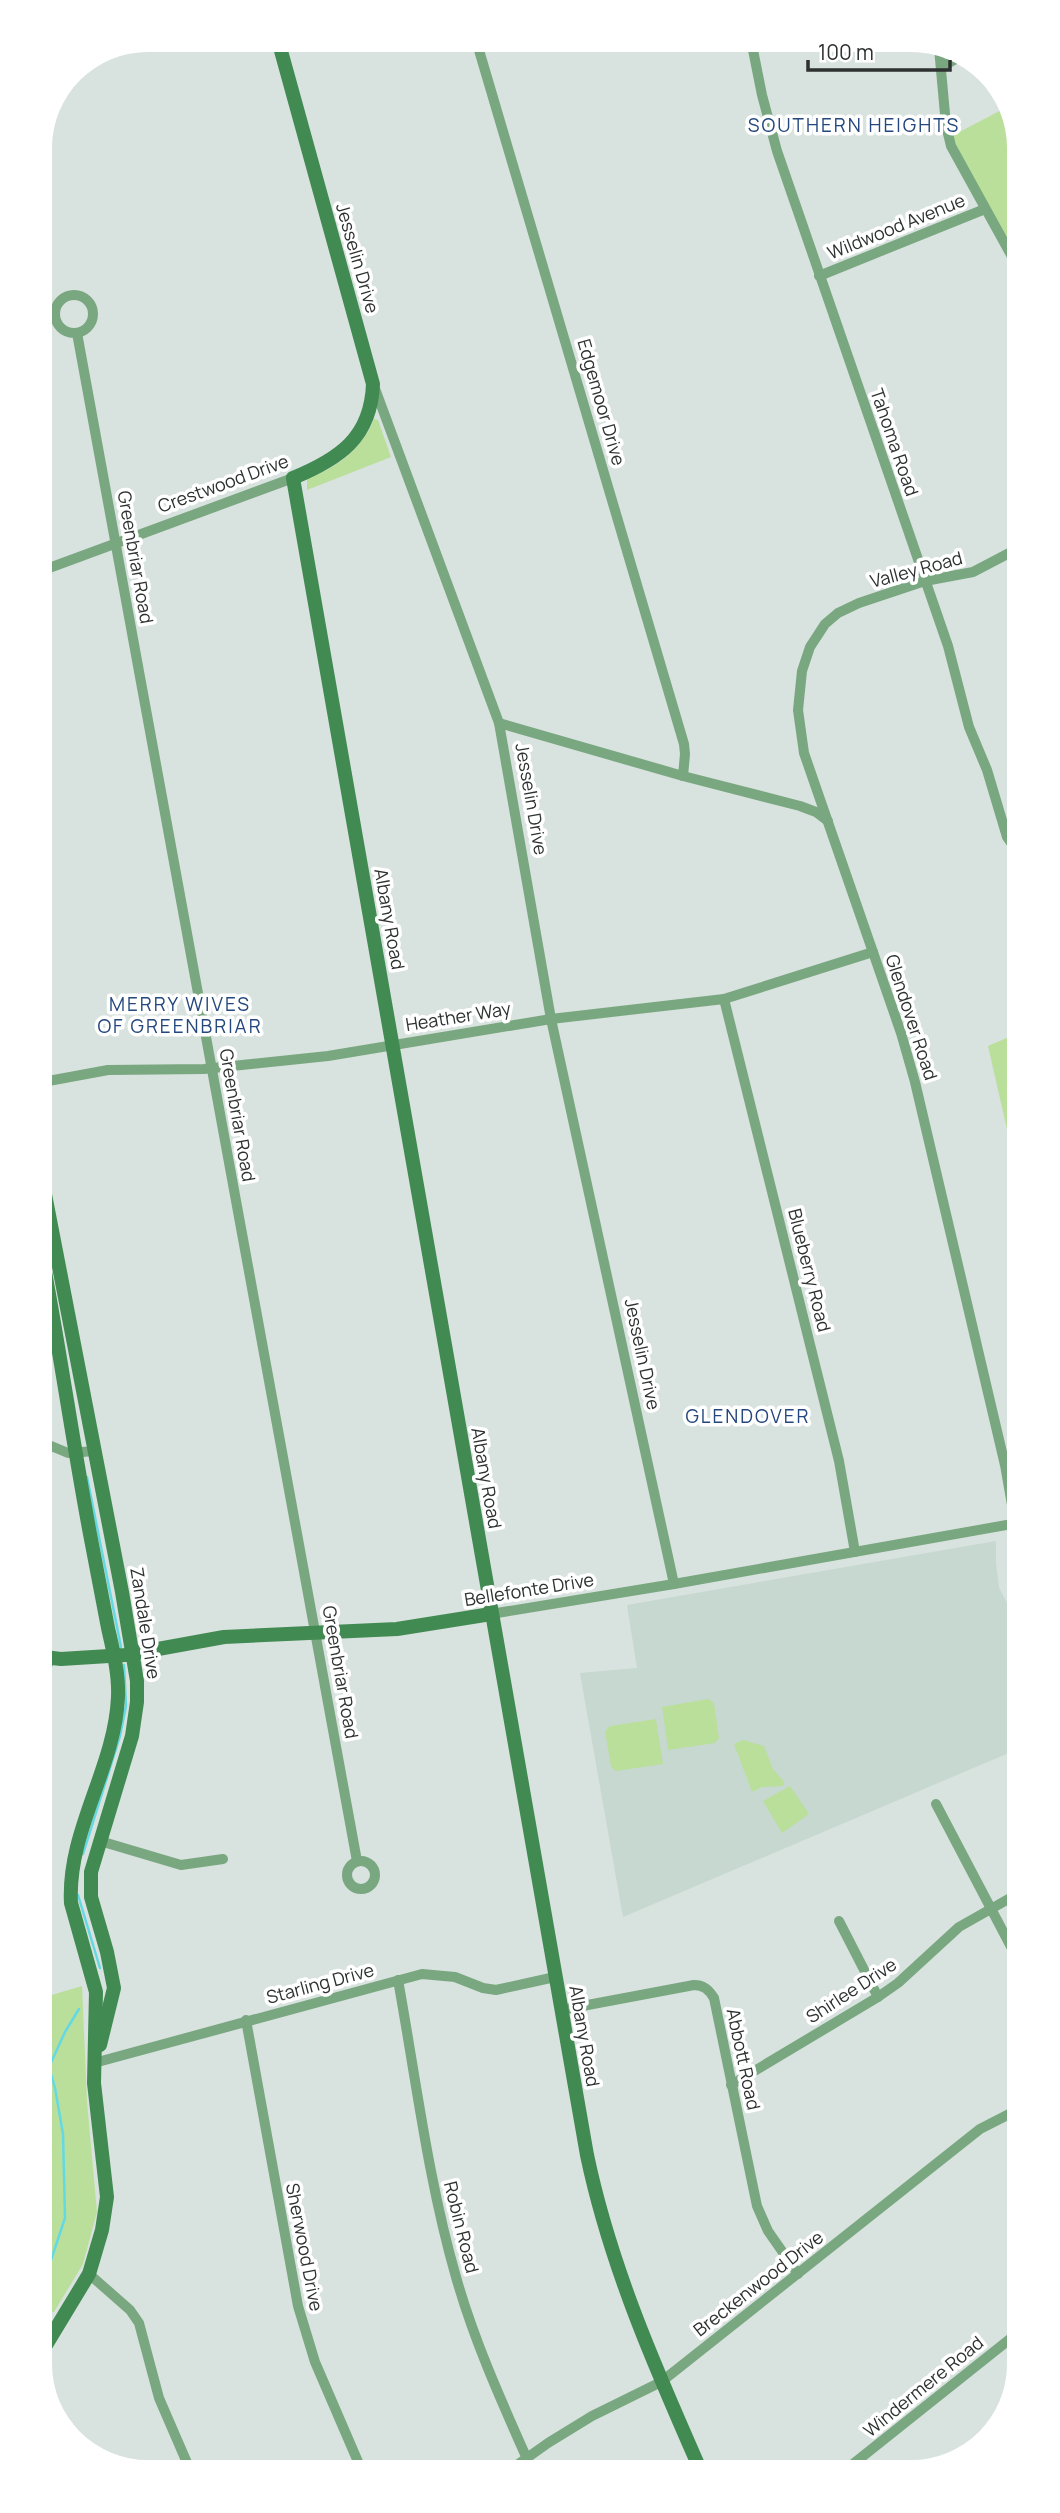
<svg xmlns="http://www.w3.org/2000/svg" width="1060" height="2513" viewBox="0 0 1060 2513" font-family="Manrope,sans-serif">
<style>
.built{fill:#c6d8d0}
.green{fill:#badf9a}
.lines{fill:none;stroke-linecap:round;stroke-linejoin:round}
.stream{stroke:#64d9e4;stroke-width:2.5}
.street{stroke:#79a780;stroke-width:10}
.secondary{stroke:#418a52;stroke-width:14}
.labels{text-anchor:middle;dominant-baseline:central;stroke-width:7;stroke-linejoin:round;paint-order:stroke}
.street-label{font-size:18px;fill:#2d312f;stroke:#fff}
.neighbourhood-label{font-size:19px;letter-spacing:2px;fill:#24487e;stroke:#fff}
</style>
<rect width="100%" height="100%" fill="#d8e2de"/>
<!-- built -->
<polygon class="built" points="996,1541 996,1563 999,1588 1018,1623 1018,1749 623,1917 580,1673 637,1668 627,1605"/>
<!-- green -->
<g class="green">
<polygon points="1009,106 1014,114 1015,254 950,137"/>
<path d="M 374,419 L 378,420 L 391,457 L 307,490 L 307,479 C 337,467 362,450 374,419 Z"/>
<polygon points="1016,1034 1017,1173 988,1046"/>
<polygon points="708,1699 714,1703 719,1738 715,1743 668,1750 662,1707"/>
<polygon points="656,1719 663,1764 616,1771 611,1767 605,1731 610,1726"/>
<polygon points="743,1740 764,1746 773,1769 784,1782 783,1786 762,1787 752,1792 734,1744"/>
<polygon points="790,1786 809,1814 782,1833 763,1801"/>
<polygon points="82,1986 87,2102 97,2212 83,2264 54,2312 46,2313 45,1997"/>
</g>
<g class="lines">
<!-- stream -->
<g class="stream">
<polyline points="43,1231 48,1258"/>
<polyline points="87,1477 121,1647"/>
<polyline points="83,1854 120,1736 126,1706 124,1665"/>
<polyline points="78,1895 100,1968"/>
<polyline points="46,2275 65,2218 63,2134 55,2088 49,2067 65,2032 79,2009"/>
</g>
<!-- street -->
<g class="street">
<polyline points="476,40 684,744 685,754 683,776"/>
<polyline points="751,40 762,95 777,151 948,646 969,727 987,770 1007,837 1016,850"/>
<polyline points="939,48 946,125 951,146 1015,262"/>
<polyline points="941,67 961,56"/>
<polyline points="819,276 985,209"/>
<circle cx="74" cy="314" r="19"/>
<polyline points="77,333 357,1861"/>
<polyline points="374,386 499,723 551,1019 674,1584"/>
<polyline points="1015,550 973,572 925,581 859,603 838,613 825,624 810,647 802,671 798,710 804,753 901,1033 915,1082 1005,1465 1012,1505 1018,1565"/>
<polyline points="41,571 293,478"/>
<polyline points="499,723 683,776 800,806 816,812 828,821"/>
<polyline points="724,999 839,1461 855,1552"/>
<polyline points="43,1082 108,1070 204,1069 328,1056 551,1019 724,999 873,952"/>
<polyline points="44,1443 68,1453 95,1451"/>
<polyline points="491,1614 674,1584 1018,1523"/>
<polyline points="44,1670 51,1659"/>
<polyline points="936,1804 1019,1962"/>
<polyline points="100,1841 181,1865 223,1859"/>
<circle cx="361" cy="1875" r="14"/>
<polyline points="839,1921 878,1997"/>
<path d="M 398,1980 C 416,2079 428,2180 456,2277 C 475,2344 504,2407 532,2470"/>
<path d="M 561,2010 L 694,1985 C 704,1985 709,1990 714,1998 L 757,2206 L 768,2231 L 798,2274"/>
<polyline points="246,2020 298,2306 315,2362 362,2471"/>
<polyline points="94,2063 422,1974 455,1977 483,1988 496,1990 555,1977"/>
<polyline points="731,2085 878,1997 898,1983 959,1927 1019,1893"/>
<polyline points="89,2274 130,2310 139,2323 159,2398 191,2472"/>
<polyline points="848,2468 1020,2331"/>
<polyline points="510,2470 548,2443 592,2416 661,2382 980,2129 1019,2109"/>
</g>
<!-- secondary -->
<g class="secondary">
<path d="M 278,40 L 373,384 C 371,438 339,459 293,478 L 587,2155 C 610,2265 655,2367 700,2469"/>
<polyline points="43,1184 122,1592 137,1681 137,1702 132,1736 91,1872 91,1897 107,1952 114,1988 100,2045"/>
<path d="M 43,1261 C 60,1352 73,1443 90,1534 C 96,1565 102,1597 108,1628 C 113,1650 119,1674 118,1697 C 115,1768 67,1831 71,1903 L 96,1992 L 94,2083 L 107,2197 L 102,2230 L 89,2274 L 46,2345"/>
<polyline points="44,1657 61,1659 125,1655 224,1637 397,1629 491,1614"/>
</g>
</g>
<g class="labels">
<!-- street labels -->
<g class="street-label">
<text transform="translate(896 226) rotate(-22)">Wildwood Avenue</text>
<text transform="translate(358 258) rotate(74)">Jesselin Drive</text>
<text transform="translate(602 402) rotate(74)">Edgemoor Drive</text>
<text transform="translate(895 442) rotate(71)">Tahoma Road</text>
<text transform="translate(223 483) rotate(-20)">Crestwood Drive</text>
<text transform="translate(136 557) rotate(80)">Greenbriar Road</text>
<text transform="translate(916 569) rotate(-15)">Valley Road</text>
<text transform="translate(532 799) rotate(80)">Jesselin Drive</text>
<text transform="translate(390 919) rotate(80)">Albany Road</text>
<text transform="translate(458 1016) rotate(-9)">Heather Way</text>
<text transform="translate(912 1017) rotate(72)">Glendover Road</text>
<text transform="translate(238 1115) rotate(80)">Greenbriar Road</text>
<text transform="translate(810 1270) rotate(76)">Blueberry Road</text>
<text transform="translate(643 1354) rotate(78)">Jesselin Drive</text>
<text transform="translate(487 1478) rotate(80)">Albany Road</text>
<text transform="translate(529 1589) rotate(-9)">Bellefonte Drive</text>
<text transform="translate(146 1623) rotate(81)">Zandale Drive</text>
<text transform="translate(341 1672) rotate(80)">Greenbriar Road</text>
<text transform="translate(320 1983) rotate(-15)">Starling Drive</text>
<text transform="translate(851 1990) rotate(-33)">Shirlee Drive</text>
<text transform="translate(585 2036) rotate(80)">Albany Road</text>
<text transform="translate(744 2059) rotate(78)">Abbott Road</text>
<text transform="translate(462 2227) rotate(76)">Robin Road</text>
<text transform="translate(305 2247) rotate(79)">Sherwood Drive</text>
<text transform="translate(758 2283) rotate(-38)">Breckenwood Drive</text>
<text transform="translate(923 2386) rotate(-39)">Windermere Road</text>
</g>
<!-- neighbourhood labels -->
<g class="neighbourhood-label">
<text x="854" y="125">SOUTHERN HEIGHTS</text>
<text x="180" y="1004">MERRY WIVES<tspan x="180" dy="22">OF GREENBRIAR</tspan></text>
<text x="748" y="1416">GLENDOVER</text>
</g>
</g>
<!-- crop -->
<path d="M0 0H1060V2513H0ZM148 52H911A96 96 0 0 1 1007 148V2364A96 96 0 0 1 911 2460H148A96 96 0 0 1 52 2364V148A96 96 0 0 1 148 52Z" fill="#fff" fill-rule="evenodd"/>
<!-- scale -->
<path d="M808 60v10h142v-10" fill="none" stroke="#2d312f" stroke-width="3.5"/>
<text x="818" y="60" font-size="21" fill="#2d312f" stroke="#ffffff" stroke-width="5" paint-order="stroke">100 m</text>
</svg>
